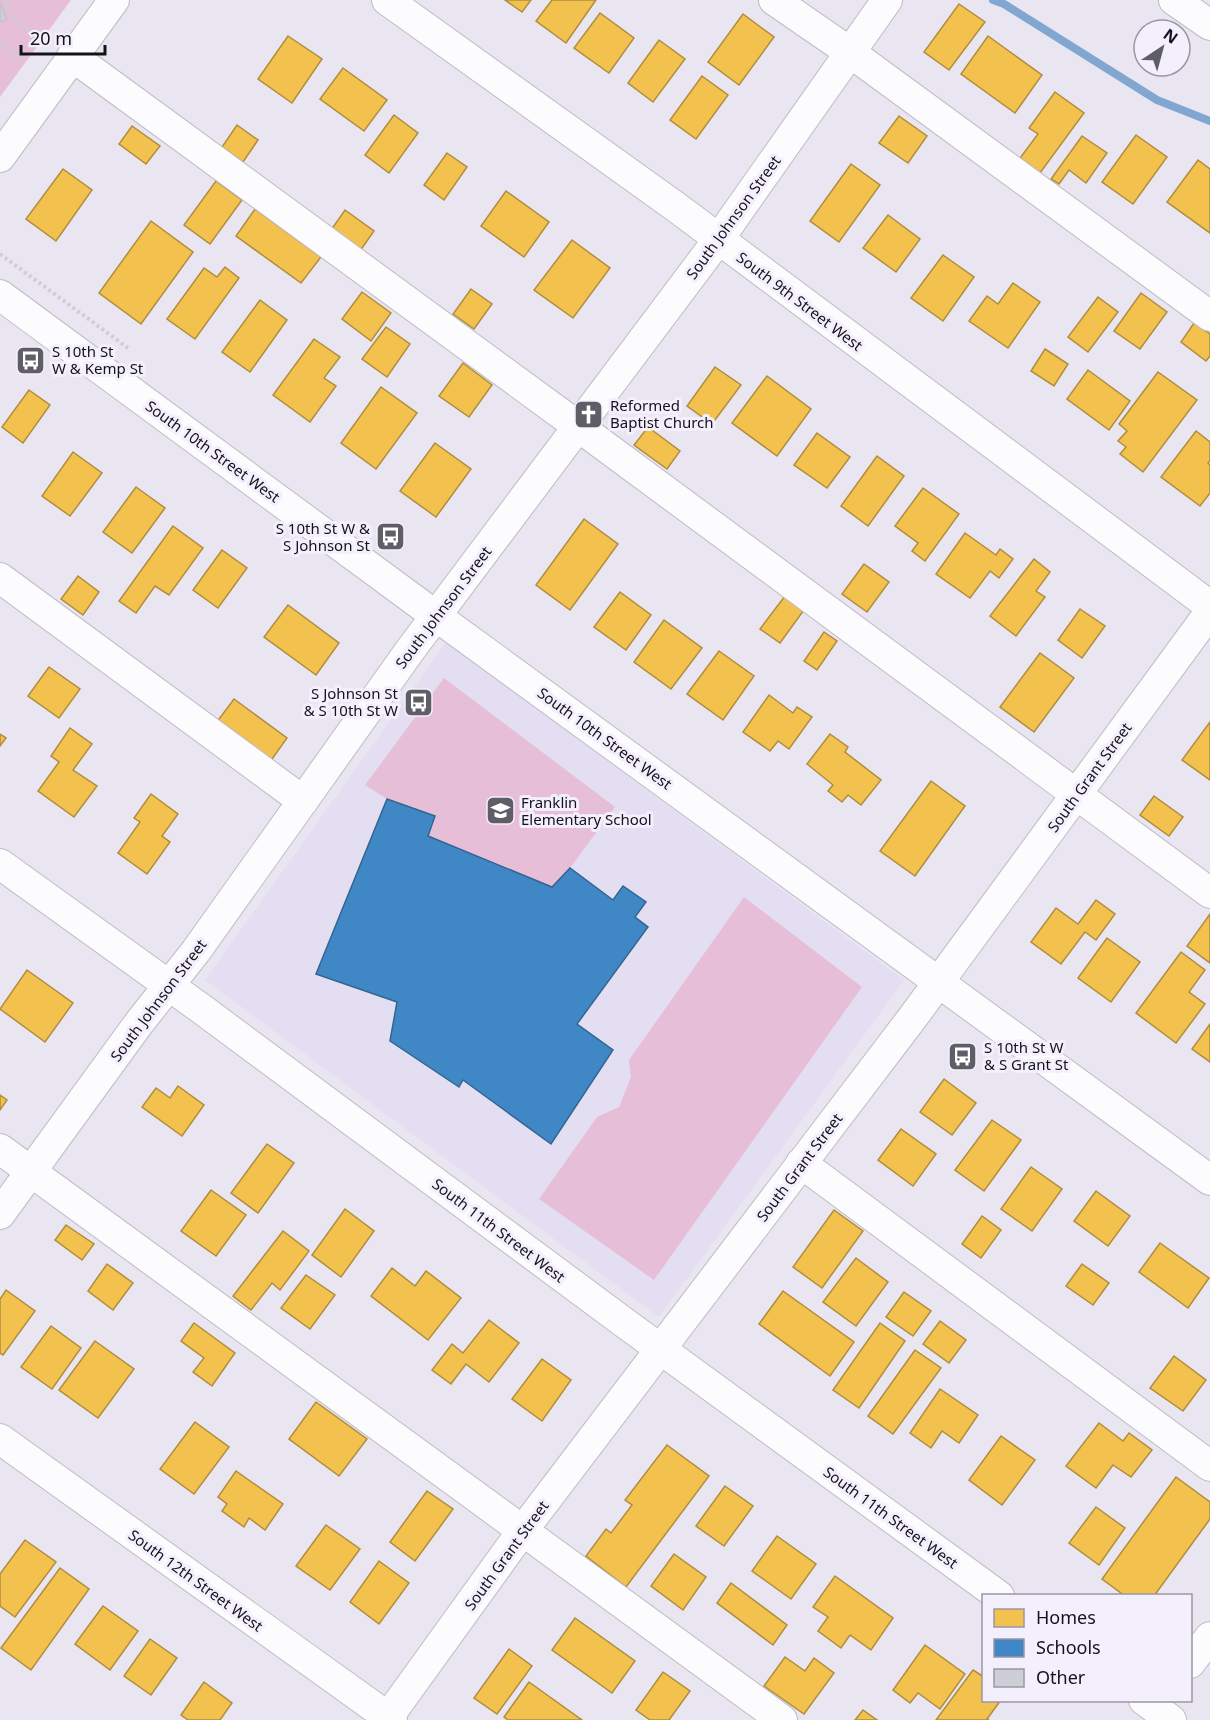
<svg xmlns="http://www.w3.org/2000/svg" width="1210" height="1720" viewBox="0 0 1210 1720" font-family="'Noto Sans',sans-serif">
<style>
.built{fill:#e4def2}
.green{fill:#e7bed8}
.homes{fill:#f2c14e;stroke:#b08d3e;stroke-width:1.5}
.schools{fill:#3f88c5;stroke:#326592;stroke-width:1.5}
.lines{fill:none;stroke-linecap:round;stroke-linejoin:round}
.stream{stroke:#81a6d0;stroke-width:8}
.building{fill:#ceced7;stroke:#c2c2cb;stroke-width:1.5}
.minor-casing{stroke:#bebcc4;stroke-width:32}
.path{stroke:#d0ced2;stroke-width:4;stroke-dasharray:3 3;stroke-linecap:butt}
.minor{stroke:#fcfbfd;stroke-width:30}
.labels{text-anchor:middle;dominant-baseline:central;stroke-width:6;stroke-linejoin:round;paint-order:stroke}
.street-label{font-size:15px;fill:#15131a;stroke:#f3effd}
.poi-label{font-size:15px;fill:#15131a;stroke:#f3effd;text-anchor:start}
</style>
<rect width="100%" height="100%" fill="#e9e6f1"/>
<!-- built -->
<polygon class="built" points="446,642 904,980 659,1317 205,980"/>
<!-- green -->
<g class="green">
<polygon points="0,0 71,0 0,97"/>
<polygon points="444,678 615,807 570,868 552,887 428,836 435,816 387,799 365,785"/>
<polygon points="744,897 862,987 654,1280 539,1199 597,1117 619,1107 631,1077 629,1060"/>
</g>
<!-- homes -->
<g class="homes">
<polygon points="505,0 531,0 522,12"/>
<polygon points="552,0 596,0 566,43 536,21"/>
<polygon points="959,4 985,22 949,70 924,52"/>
<polygon points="600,13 634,38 609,73 574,48"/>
<polygon points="743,14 774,37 739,85 708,62"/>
<polygon points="288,36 322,59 292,103 258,79"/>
<polygon points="988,36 1042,75 1015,113 961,74"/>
<polygon points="659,40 685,59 653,102 628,83"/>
<polygon points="343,68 387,100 364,131 320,99"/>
<polygon points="702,76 728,95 696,139 670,120"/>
<polygon points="1055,92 1084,113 1040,173 1020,158 1038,134 1029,128"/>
<polygon points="394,115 418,133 389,173 365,155"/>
<polygon points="899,116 927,136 908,163 879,143"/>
<polygon points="237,125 258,140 243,162 222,147"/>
<polygon points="132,126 160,146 146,164 119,144"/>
<polygon points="1136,135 1167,157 1133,204 1102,182"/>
<polygon points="1082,136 1107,153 1086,183 1069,170 1059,184 1051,179"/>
<polygon points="447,153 467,167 444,200 424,185"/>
<polygon points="1198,160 1210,169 1210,233 1167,202"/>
<polygon points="851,164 880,185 839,242 810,221"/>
<polygon points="63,169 92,190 56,241 26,219"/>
<polygon points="216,181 242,200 210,244 184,225"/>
<polygon points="506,191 549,222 524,257 481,226"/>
<polygon points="255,209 321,257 301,283 236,236"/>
<polygon points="345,210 374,231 360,251 331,230"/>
<polygon points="888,215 920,239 896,272 863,248"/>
<polygon points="151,221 193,252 141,324 99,293"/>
<polygon points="572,240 610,268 573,318 534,290"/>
<polygon points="943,255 974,277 943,321 911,298"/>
<polygon points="225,267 239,278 195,339 167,319 204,268 217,277"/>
<polygon points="1013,283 1040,302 1008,348 969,321 987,296 998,304"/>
<polygon points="471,289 492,304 474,329 453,314"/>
<polygon points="362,292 391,313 371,341 342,319"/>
<polygon points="1141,293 1167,312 1140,349 1114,331"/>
<polygon points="1098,297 1118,312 1088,352 1068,337"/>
<polygon points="260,300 287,320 250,372 222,352"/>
<polygon points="1194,323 1210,334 1210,356 1206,361 1181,342"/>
<polygon points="386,327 410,344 387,377 362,359"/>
<polygon points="314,339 340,357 324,378 336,386 310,422 273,395"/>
<polygon points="1045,349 1068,364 1054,386 1031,371"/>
<polygon points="463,363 492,385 469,417 439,396"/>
<polygon points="715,367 741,385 712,424 687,406"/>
<polygon points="1088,370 1130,401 1109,430 1067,399"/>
<polygon points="1158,372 1197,400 1143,472 1120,454 1126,447 1118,441 1127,431 1119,424"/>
<polygon points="767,376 811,409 777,456 732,423"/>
<polygon points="381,387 417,413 376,469 341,443"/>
<polygon points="29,390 50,405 23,443 2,427"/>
<polygon points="648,427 680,451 667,469 634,445"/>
<polygon points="1196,431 1210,442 1210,461 1208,463 1210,465 1210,493 1200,506 1161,477"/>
<polygon points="817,433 850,457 827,488 794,465"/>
<polygon points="435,443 471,469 436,517 400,491"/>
<polygon points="73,452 102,473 70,516 42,496"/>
<polygon points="877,456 904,476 868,526 841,506"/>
<polygon points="136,487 165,508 132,553 103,532"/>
<polygon points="923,488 959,514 925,561 912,551 918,543 895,526"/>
<polygon points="584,519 618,544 570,610 536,585"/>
<polygon points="173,526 203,548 169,595 155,586 136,613 119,601"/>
<polygon points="965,533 996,555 1000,549 1013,559 999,578 990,571 970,598 936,574"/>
<polygon points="222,550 247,568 218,608 193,590"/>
<polygon points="1034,559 1050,572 1036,591 1045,597 1016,636 990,616"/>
<polygon points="864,564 889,582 867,612 842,594"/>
<polygon points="78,576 99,592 83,615 61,599"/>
<polygon points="620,592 651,615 626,650 594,627"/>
<polygon points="785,596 804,610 780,643 760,629"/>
<polygon points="288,605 339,643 316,675 264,637"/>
<polygon points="1080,609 1105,626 1082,658 1058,640"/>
<polygon points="664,620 702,648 671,689 634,662"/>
<polygon points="824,632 837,641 817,670 804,661"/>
<polygon points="719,651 754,676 723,720 687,694"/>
<polygon points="1040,653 1074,678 1034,732 1000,707"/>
<polygon points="49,667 80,689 59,718 28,696"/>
<polygon points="769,695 793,713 797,707 812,717 789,749 778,741 770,751 743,732"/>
<polygon points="234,699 287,738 270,762 216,723"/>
<polygon points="1210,722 1210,780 1182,760"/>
<polygon points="70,728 92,744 73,770 97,786 74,817 38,791 59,762 51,756"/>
<polygon points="0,734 6,738 0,746"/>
<polygon points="830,734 848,747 845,752 881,780 861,805 848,795 842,802 828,791 833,785 807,764"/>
<polygon points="931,781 965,806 915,876 880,851"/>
<polygon points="151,794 178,814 162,836 170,842 147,874 118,853 140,822 134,818"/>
<polygon points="1154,796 1183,817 1169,836 1140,815"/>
<polygon points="1096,900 1115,914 1096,940 1085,932 1061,964 1031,942 1056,908 1078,924"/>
<polygon points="1210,914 1210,963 1187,946"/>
<polygon points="1107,938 1140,962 1111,1002 1078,978"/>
<polygon points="1181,952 1205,970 1189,992 1205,1004 1176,1043 1136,1013"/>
<polygon points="27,970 73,1003 45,1042 0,1009"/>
<polygon points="1210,1024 1210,1062 1192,1049"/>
<polygon points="944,1079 976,1103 952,1135 920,1112"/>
<polygon points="178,1086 204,1105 182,1136 142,1107 156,1088 170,1098"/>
<polygon points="0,1095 7,1100 0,1110"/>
<polygon points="992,1120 1021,1140 984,1191 955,1170"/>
<polygon points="901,1129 936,1154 913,1186 878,1160"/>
<polygon points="267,1144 294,1163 258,1213 231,1193"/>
<polygon points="1031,1167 1062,1189 1032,1231 1001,1209"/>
<polygon points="211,1190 246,1215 216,1256 181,1231"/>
<polygon points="1096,1191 1130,1216 1108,1246 1074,1221"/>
<polygon points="345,1209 374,1231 341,1277 312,1255"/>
<polygon points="834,1210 863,1231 822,1288 793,1267"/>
<polygon points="982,1216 1001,1230 981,1258 962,1244"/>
<polygon points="66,1225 94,1244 82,1260 55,1240"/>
<polygon points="283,1231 309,1251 280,1290 272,1283 251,1310 233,1296"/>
<polygon points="1160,1243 1209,1278 1188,1308 1139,1272"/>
<polygon points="856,1258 888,1282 856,1326 823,1302"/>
<polygon points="107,1264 133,1283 113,1310 88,1291"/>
<polygon points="1082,1264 1109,1283 1093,1305 1066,1286"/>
<polygon points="392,1268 415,1286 426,1271 461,1298 428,1340 371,1296"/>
<polygon points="306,1275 335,1295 310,1329 281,1308"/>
<polygon points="6,1290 35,1311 3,1355 0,1353 0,1299"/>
<polygon points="783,1291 854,1342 830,1376 759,1324"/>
<polygon points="904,1292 931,1311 913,1336 886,1317"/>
<polygon points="489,1320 519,1343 489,1382 466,1364 451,1384 432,1370 452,1344 463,1353"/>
<polygon points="940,1321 966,1340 949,1363 923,1344"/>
<polygon points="194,1323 235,1353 212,1386 193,1372 204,1358 181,1341"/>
<polygon points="880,1323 905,1341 859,1408 833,1390"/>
<polygon points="51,1326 81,1348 52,1389 21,1367"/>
<polygon points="95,1341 134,1369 98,1418 59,1390"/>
<polygon points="915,1350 941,1368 893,1434 868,1416"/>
<polygon points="1174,1356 1206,1380 1183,1411 1150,1388"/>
<polygon points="542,1359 571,1380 542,1421 512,1399"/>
<polygon points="940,1389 978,1415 959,1443 942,1431 931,1448 910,1433"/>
<polygon points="316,1402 367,1439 339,1476 289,1439"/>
<polygon points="195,1422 229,1447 194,1494 160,1469"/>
<polygon points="1099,1423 1123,1441 1129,1433 1152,1450 1131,1477 1113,1465 1096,1488 1066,1466"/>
<polygon points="1001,1436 1035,1460 1002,1505 969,1480"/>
<polygon points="667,1445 709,1476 626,1587 586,1556 606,1529 611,1533 632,1505 625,1500"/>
<polygon points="236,1471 283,1504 265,1530 249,1518 244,1527 222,1511 227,1504 218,1497"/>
<polygon points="1176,1477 1210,1502 1210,1519 1154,1596 1125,1596 1102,1579"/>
<polygon points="725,1486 753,1506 724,1546 696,1526"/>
<polygon points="427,1491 453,1509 415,1561 390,1542"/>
<polygon points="1096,1507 1125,1528 1099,1565 1069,1543"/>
<polygon points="326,1525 360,1549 330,1590 296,1566"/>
<polygon points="777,1536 816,1564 791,1599 752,1571"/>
<polygon points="25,1540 56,1562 15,1617 0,1606 0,1574"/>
<polygon points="674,1554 706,1577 683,1610 651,1586"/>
<polygon points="379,1561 409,1583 379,1624 350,1602"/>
<polygon points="60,1568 89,1589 31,1670 1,1648"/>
<polygon points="835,1576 893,1618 871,1650 850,1635 841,1648 818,1631 828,1617 813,1607"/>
<polygon points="731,1583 787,1625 773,1645 717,1603"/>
<polygon points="103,1606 138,1631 110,1670 75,1644"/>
<polygon points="575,1618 635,1661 612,1693 552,1650"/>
<polygon points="150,1639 177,1658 151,1695 124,1676"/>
<polygon points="925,1645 965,1674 940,1709 918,1693 910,1703 893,1690"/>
<polygon points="509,1649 532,1666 497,1714 474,1698"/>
<polygon points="785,1657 805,1671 814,1658 834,1673 804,1714 764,1686"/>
<polygon points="973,1670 984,1677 984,1700 1001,1700 987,1719 989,1720 936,1720"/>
<polygon points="663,1672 690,1691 669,1720 650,1720 636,1710"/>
<polygon points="204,1682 232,1703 220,1720 188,1720 181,1715"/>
<polygon points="529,1682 582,1720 508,1720 504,1717"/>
<polygon points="863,1710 877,1720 855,1720"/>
</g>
<!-- schools -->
<polygon class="schools" points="387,799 435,816 428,836 552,887 570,868 613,900 623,886 646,902 635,917 648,927 577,1024 613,1050 551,1144 463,1080 459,1087 390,1041 397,1002 316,974"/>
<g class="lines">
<!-- stream -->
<polyline class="stream" points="993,0 1004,4 1157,100 1210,121"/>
</g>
<!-- building -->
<polygon class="building" points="0,3 7,19 0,22"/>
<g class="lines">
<defs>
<g id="minor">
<polyline points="387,0 676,207 1210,606"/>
<polyline points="774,0 851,53 1210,316"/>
<polyline points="1174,0 1210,25"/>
<polyline points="72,56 579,427 1210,893"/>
<polyline points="0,157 114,0"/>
<polyline points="0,295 436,616 1210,1180"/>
<polyline points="0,578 303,801"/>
<polyline points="0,864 203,1010 622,1321 999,1596"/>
<polyline points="0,1149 782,1720"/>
<polyline points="801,1163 1210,1466"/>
<polyline points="0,1214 139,1023 196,951 411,649 718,240 887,0"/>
<polyline points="0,1439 392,1720"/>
<polyline points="1190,1663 1210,1637"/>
<polyline points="1144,1700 1171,1720"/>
<polyline points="386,1720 523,1530 913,1017 1210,612"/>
</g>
</defs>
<!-- minor casing -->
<use href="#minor" class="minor-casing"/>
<!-- path -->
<g class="path">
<polyline points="5,0 13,17 39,39"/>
<polyline points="0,44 24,60"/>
<polyline points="0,254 128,348"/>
</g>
<!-- minor -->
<use href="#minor" class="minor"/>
</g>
<!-- icons -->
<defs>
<symbol id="bus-square" viewBox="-11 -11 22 22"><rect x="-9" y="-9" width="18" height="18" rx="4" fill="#5f5d65" stroke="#f3effd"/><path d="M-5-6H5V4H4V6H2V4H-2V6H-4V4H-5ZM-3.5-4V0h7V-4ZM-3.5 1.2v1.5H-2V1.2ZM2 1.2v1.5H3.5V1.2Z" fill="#fff"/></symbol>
<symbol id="church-square" viewBox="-11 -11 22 22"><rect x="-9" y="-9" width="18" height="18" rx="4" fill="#5f5d65" stroke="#f3effd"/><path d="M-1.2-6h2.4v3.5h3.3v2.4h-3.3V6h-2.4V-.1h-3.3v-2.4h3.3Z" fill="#fff"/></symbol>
<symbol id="school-square" viewBox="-11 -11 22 22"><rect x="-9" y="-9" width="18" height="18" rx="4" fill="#5f5d65" stroke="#f3effd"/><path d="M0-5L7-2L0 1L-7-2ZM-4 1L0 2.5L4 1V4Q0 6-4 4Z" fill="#fff"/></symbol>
</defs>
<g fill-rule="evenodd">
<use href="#bus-square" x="14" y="344" width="33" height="33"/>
<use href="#church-square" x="572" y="398" width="33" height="33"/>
<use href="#bus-square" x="374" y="520" width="33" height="33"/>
<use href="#bus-square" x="402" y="686" width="33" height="33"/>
<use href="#school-square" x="484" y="794" width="33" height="33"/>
<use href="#bus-square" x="946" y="1040" width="33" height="33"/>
</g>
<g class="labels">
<!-- street labels -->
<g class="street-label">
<text transform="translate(733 217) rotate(-54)">South Johnson Street</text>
<text transform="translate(800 301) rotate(37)">South 9th Street West</text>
<text transform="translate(213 451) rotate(36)">South 10th Street West</text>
<text transform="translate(443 607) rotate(-53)">South Johnson Street</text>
<text transform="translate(605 738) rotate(36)">South 10th Street West</text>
<text transform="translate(1089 777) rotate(-54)">South Grant Street</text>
<text transform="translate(158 1000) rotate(-53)">South Johnson Street</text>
<text transform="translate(799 1167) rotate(-53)">South Grant Street</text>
<text transform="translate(499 1230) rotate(37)">South 11th Street West</text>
<text transform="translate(891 1517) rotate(36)">South 11th Street West</text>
<text transform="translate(506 1555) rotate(-54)">South Grant Street</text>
<text transform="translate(196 1580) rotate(36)">South 12th Street West</text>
</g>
<!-- poi labels -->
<g class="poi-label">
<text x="52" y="351">S 10th St<tspan x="52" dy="17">W &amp; Kemp St</tspan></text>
<text x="610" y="405">Reformed<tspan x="610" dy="17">Baptist Church</tspan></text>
<text x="370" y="528" text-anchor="end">S 10th St W &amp;<tspan x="370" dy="17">S Johnson St</tspan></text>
<text x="398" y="693" text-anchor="end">S Johnson St<tspan x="398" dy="17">&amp; S 10th St W</tspan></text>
<text x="521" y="802">Franklin<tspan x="521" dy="17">Elementary School</tspan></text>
<text x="984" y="1047">S 10th St W<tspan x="984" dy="17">&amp; S Grant St</tspan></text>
</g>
</g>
<!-- legend -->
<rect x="982" y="1594" width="210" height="108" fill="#f3effd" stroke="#9a97a2" stroke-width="1.5"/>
<rect x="994" y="1609" width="30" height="18" fill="#f2c14e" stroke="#9a97a2" stroke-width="1.5"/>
<text x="1036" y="1624" font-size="18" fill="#15131a">Homes</text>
<rect x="994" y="1639" width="30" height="18" fill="#3f88c5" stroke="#9a97a2" stroke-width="1.5"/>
<text x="1036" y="1654" font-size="18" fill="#15131a">Schools</text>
<rect x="994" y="1669" width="30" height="18" fill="#ceced7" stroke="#9a97a2" stroke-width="1.5"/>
<text x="1036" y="1684" font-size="18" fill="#15131a">Other</text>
<!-- north arrow -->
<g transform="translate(1162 48) rotate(36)"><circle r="28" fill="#f3effd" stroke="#9a97a2" stroke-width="1.5"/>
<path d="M0-4.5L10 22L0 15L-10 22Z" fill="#5f5d65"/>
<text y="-9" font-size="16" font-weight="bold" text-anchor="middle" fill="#15131a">N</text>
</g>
<!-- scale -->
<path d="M21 45v9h84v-9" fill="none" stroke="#15131a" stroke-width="3"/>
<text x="30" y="45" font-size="18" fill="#15131a" stroke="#f3effd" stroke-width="4.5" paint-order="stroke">20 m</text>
</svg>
